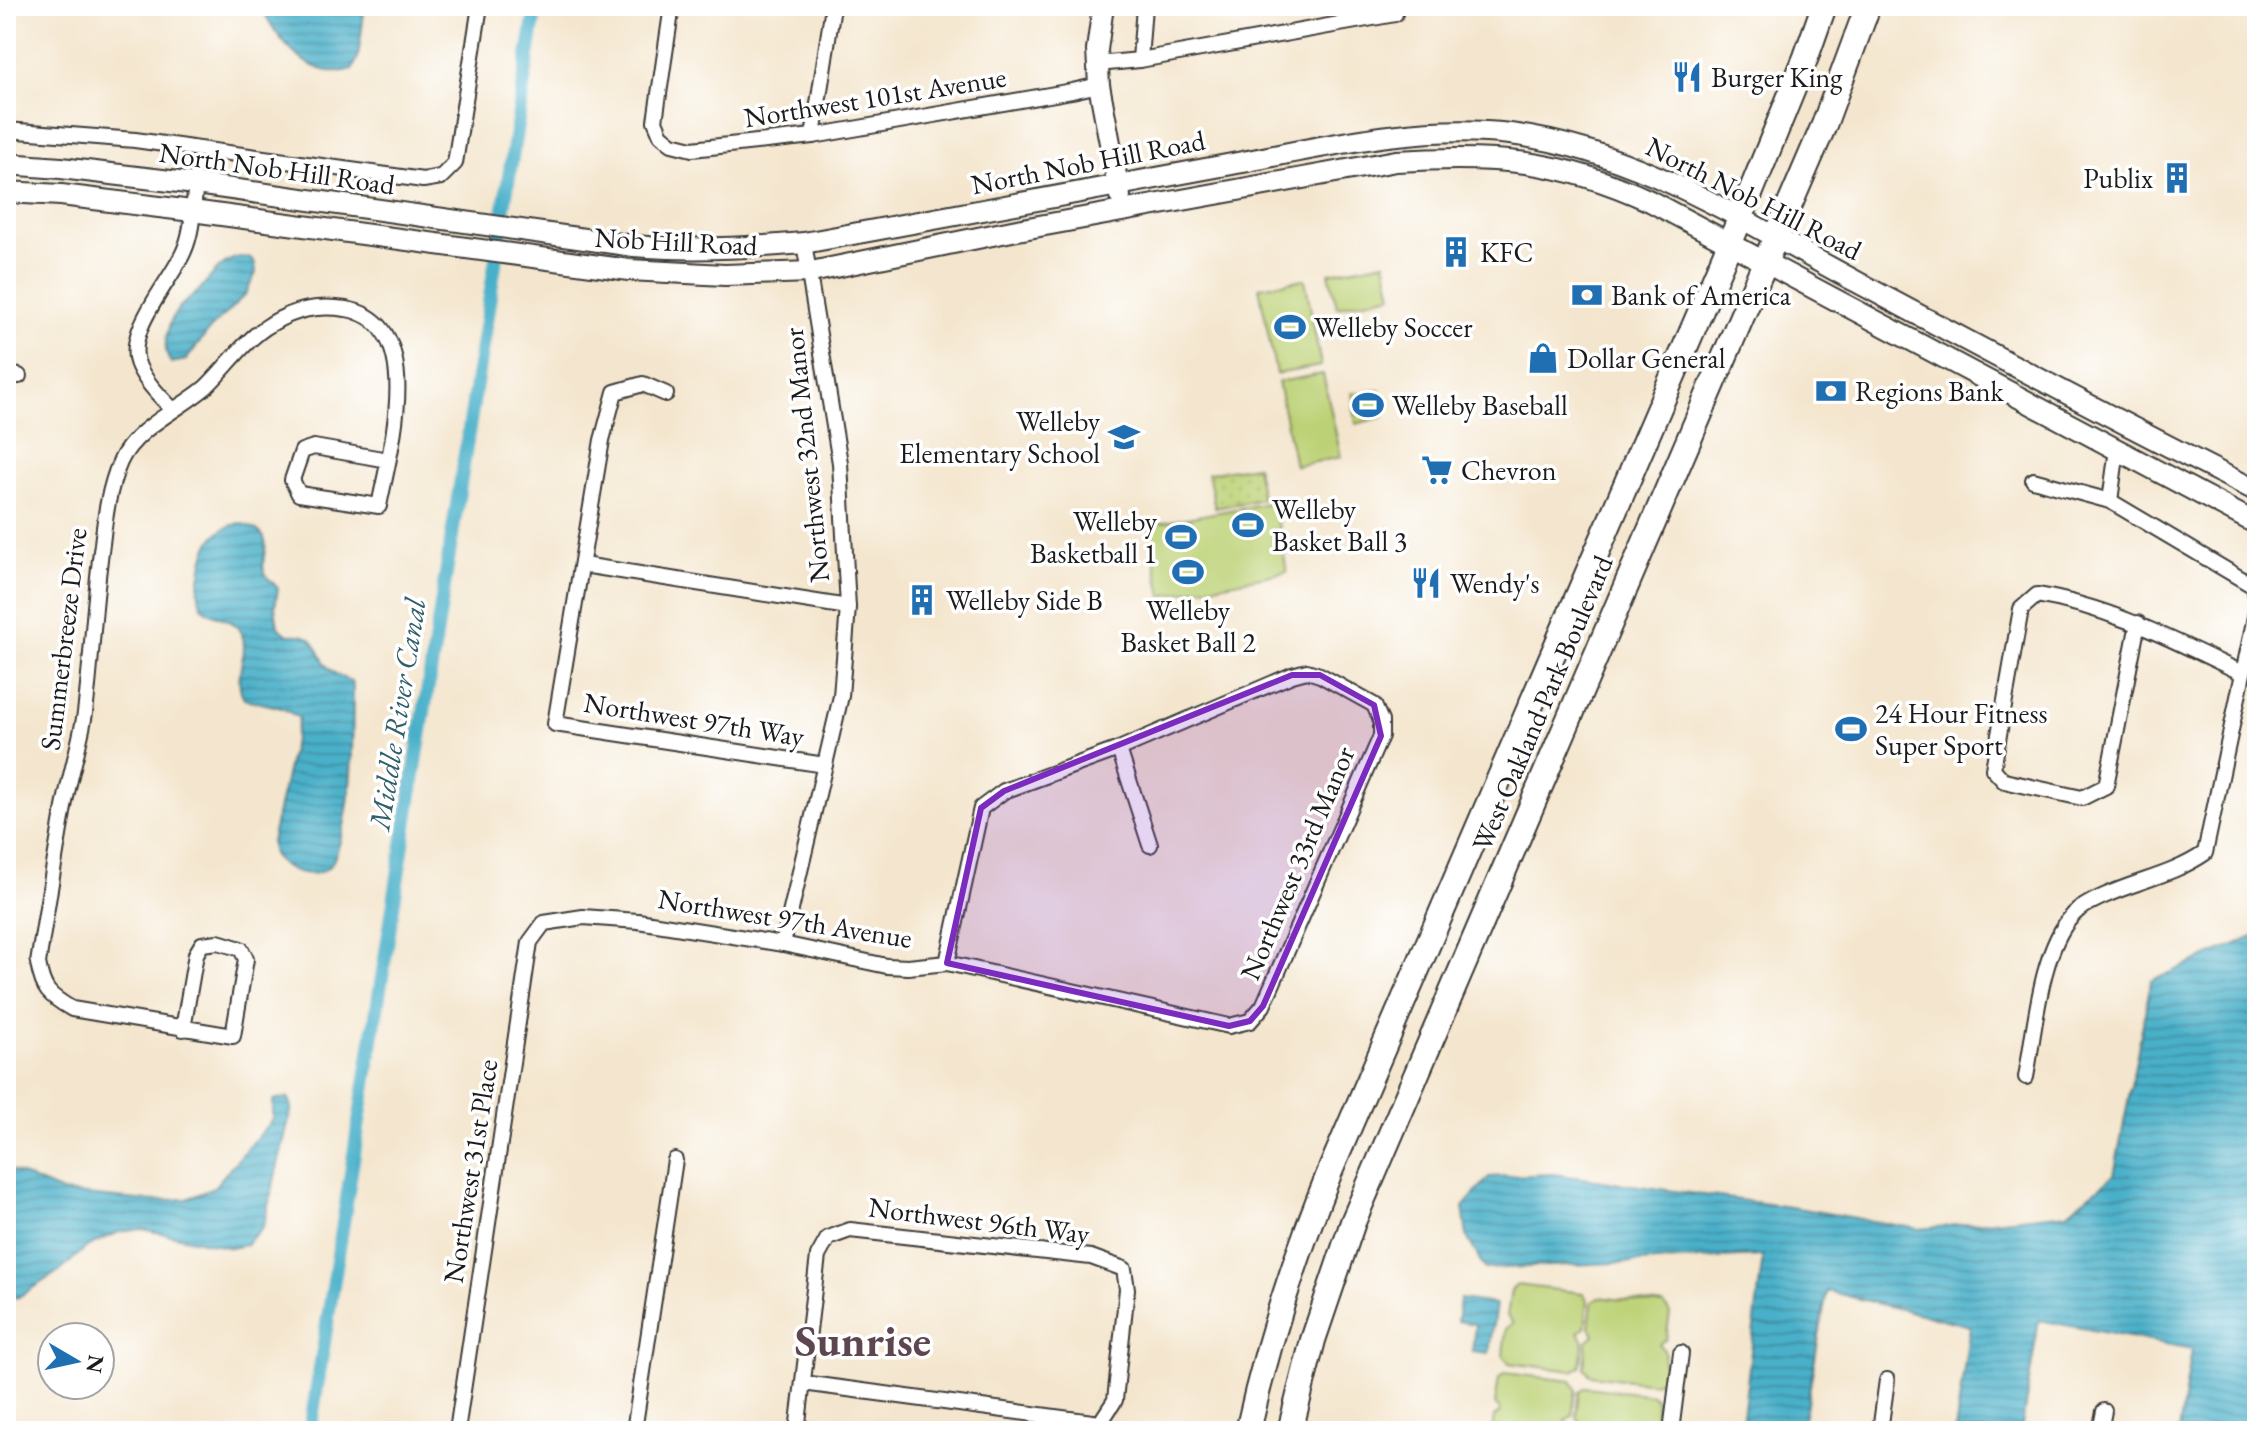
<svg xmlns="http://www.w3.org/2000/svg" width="2263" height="1437" viewBox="0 0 2263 1437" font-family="'EB Garamond',serif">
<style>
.green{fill:url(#green-dots);stroke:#6c7648;stroke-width:2}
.pitch{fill:#bcd174;stroke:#6c7648;stroke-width:2}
.water{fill:url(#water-rules);stroke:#336672;stroke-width:2}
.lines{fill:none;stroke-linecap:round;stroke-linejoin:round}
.canal{stroke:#4ab0c9;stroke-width:14}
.street-casing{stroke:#3c3a37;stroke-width:18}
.secondary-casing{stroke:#3c3a37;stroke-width:24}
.primary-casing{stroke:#3c3a37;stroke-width:28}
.street{stroke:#fff;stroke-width:14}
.secondary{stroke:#fff;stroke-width:20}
.primary{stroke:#fff;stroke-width:24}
.marked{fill:#7b2cbf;fill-opacity:0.2;stroke:#7b2cbf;stroke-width:6;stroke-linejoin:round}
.labels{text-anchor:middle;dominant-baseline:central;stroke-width:7;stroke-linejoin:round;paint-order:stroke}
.poi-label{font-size:28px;fill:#1c1c1c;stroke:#fff;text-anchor:start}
.street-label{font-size:28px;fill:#1c1c1c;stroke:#fff}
.water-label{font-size:30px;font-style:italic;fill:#315f6a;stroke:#fff}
.town-label{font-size:44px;font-weight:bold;fill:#5e4650;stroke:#fff}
</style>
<defs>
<pattern id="green-dots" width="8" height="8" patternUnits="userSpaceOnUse" patternTransform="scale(2)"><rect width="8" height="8" fill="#bcd174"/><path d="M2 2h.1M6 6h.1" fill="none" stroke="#a1b364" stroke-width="1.8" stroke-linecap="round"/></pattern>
<pattern id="water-rules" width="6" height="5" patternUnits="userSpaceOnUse" patternTransform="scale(2)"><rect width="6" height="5" fill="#4ab0c9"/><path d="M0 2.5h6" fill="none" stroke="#3d8ea2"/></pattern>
</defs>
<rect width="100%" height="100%" fill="#fff"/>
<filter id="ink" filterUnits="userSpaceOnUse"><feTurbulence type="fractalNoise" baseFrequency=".0125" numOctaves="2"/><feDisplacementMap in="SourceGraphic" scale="16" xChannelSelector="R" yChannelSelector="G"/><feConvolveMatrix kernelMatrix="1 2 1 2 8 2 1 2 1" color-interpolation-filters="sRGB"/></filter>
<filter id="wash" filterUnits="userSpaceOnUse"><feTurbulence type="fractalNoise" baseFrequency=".006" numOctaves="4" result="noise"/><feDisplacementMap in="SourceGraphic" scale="32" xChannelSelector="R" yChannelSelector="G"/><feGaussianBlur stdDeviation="1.8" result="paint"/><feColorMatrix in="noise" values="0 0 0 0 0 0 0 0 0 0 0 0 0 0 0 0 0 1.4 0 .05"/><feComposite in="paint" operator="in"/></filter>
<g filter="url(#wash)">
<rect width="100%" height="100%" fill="#f4e6ce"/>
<!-- green -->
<polygon class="green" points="1256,466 1262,499 1215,508 1208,473"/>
<!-- pitch -->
<g class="pitch">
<polygon points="1385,262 1392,295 1337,307 1329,273"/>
<polygon points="1305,279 1321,366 1276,374 1259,287"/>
<polygon points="1323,374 1341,457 1295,466 1278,382"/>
<polygon points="1380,390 1383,417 1356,424 1352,393"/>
<polygon points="1274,502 1287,572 1162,596 1148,525"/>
<polygon points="1517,1285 1583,1293 1588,1301 1585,1328 1578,1332 1584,1341 1580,1367 1573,1371 1509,1363 1503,1355 1506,1329 1513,1323 1507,1316 1511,1290"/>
<polygon points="1599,1297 1664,1305 1670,1313 1666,1339 1659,1344 1665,1352 1661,1379 1654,1383 1590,1375 1584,1367 1587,1341 1594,1335 1589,1327 1592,1302"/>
<polygon points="1505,1373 1571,1381 1576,1389 1572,1416 1565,1420 1571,1431 1492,1431 1494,1417 1501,1411 1495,1404 1499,1378"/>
<polygon points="1586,1387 1652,1395 1657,1402 1653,1429 1650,1431 1575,1431 1582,1425 1576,1417 1579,1391"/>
</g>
<!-- water -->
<g class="water">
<path d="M 261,6 L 365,6 L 358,57 L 353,69 C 309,82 278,41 261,6 Z"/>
<path d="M 240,257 L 249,258 L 255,263 L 256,273 L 245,295 L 210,329 L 186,360 L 171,363 C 160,348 168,323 178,309 C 184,301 195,296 201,288 C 213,274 221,261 240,257 Z"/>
<path d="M 239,523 C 284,535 256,555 265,574 C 268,580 275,583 278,589 L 275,607 L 278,627 L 288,635 C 316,633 313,643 325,663 C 331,673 341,677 351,681 L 353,687 C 352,743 355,806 334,859 C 324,883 285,875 273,854 C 271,850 272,846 271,842 L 299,718 L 282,708 L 244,699 C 231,675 251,652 241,632 C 233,615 208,619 201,604 C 197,595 199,581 201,573 C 205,546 212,530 239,523 Z"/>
<polygon points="2257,935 2257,1431 2179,1431 2192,1349 2039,1320 2021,1431 1955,1431 1970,1326 1827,1291 1802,1431 1741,1431 1763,1256 1485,1269 1467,1237 1463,1207 1489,1177 1553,1174 1797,1208 1919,1229 2067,1213 2114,1175 2151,981"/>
<polygon points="288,1098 292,1107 263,1227 245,1245 231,1248 142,1229 119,1232 88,1246 61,1270 17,1298 6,1295 6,1280 12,1253 6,1248 6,1168 64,1193 149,1201 187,1199 213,1188 273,1119 273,1100"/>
<polygon points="1460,1299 1496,1304 1489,1353 1472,1351 1475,1324 1457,1321"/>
</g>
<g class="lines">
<!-- canal -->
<polyline class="canal" points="310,1431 536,6"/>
</g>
</g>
<g filter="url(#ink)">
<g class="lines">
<defs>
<g id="street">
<polyline points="672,6 655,121 661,135 672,144 692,149 813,136 1072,91 1099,85"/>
<polyline points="1140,60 1144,6"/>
<polyline points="1097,64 1140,60 1395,14 1396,6"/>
<polyline points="6,130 135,140 423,180 441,177 455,163 480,6"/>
<polyline points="813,136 833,6"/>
<polyline points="6,374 19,376"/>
<polyline points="666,394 643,384 615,392 602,440 555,724 825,765"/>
<path d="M 173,410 C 161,397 147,384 139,367 C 122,333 171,282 184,251 C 193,231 193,205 196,184"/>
<polyline points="2110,501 2117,449"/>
<polyline points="583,565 848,607"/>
<path d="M 2138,623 L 2106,786 L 2082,798 L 2004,781 L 1993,769 L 2021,609 L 2037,595 C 2111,607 2175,641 2242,673"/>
<polyline points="1119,749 1150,845"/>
<polyline points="783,944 841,696 848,607 840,463 804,243"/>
<path d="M 183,1029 L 196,954 L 202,944 L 218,942 L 241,949 L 246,959 L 233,1036 L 72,1009 C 48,995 43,990 38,963 C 47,909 55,855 65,802 C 71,772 80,743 85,713 C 92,657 94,600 102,544 C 105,517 109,487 120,462 C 135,428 179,410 206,387 C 228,366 244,340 271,324 C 295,309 318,305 346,309 C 429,323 389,453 379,506 L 299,494 L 292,480 L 302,451 L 314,447 L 388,460"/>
<path d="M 2026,1077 C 2035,1030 2040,950 2073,915 C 2080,907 2095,900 2104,896 C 2139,880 2173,875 2205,853 L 2256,612 L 2255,587 L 2110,501 L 2033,480"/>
<polyline points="457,1431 530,942 544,923 583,917 638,921 783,944 887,966 908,967 947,963 1229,1026 1250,1021 1263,1006 1381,736 1381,721 1374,705 1320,675 1307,671 1292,675 1119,749 1004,791 981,808 947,963"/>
<polyline points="634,1431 675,1160"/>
<polyline points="797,1431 818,1256 828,1238 850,1230 1091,1257 1124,1269 1127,1289 1115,1400 1100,1423 803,1383"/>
<polyline points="1671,1431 1681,1353"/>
<polyline points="1880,1431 1887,1380"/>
<polyline points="2100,1431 2104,1411"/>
</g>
<g id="secondary">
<polyline points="1103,6 1097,50 1099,85 1120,196"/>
<path d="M 6,164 L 61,168 L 196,184 L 634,246 C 691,251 747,248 804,243 C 947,217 1090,189 1232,164 C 1323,147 1417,123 1510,134 C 1638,150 1746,223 1857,282 C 1990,353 2122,424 2257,491"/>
<path d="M 6,192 L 61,195 L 192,211 L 629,270 L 725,275 L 811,272 L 1012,231 L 1396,161 C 1495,155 1559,159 1650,201 L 2257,524"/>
</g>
<g id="primary">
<path d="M 1248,1431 C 1268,1341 1296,1254 1331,1169 L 1730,243 L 1806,57 L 1824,6"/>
<polyline points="1290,1431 1313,1340 1353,1222 1824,125 1868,6"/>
</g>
</defs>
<!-- street casing -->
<use href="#street" class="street-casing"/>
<!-- secondary casing -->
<use href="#secondary" class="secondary-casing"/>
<!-- primary casing -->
<use href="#primary" class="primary-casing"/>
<!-- street -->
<use href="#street" class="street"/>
<!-- secondary -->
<use href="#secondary" class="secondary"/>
<!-- primary -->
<use href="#primary" class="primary"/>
</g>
</g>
<!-- marked area -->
<path class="marked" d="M 1292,675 L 1320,675 L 1374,705 L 1381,736 L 1263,1006 L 1250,1021 L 1229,1026 L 947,963 L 981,808 L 1004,791 Z"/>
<!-- icons -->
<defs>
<symbol id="restaurant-bare" viewBox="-9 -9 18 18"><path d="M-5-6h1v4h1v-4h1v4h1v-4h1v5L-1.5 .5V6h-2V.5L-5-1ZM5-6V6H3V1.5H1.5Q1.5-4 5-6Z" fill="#1f6fb2" stroke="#fff" stroke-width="2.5" paint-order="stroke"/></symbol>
<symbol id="building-bare" viewBox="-9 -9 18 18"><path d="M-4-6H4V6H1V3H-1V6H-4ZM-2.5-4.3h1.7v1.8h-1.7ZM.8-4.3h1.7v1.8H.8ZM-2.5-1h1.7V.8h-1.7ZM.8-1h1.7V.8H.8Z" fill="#1f6fb2" stroke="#fff" stroke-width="2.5" paint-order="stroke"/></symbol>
<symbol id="bank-bare" viewBox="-9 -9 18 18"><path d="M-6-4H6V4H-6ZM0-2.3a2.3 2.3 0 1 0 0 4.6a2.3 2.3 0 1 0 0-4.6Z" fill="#1f6fb2" stroke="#fff" stroke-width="2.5" paint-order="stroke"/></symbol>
<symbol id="stadium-bare" viewBox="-9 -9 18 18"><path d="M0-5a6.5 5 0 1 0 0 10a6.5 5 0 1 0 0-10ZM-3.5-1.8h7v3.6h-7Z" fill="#1f6fb2" stroke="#fff" stroke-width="2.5" paint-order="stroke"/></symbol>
<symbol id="shop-bare" viewBox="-9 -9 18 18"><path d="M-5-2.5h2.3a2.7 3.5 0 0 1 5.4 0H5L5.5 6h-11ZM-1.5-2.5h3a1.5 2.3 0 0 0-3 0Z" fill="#1f6fb2" stroke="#fff" stroke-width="2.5" paint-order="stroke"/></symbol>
<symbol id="school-bare" viewBox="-9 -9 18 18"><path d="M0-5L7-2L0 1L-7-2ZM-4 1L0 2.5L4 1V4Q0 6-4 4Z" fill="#1f6fb2" stroke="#fff" stroke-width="2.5" paint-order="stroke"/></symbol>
<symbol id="supermarket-bare" viewBox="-9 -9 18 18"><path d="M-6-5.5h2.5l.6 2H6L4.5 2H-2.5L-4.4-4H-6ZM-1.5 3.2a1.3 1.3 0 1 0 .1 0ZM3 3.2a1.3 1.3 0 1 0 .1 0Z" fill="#1f6fb2" stroke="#fff" stroke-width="2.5" paint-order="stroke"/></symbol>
</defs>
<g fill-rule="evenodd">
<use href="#restaurant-bare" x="1665" y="55" width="44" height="44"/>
<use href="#building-bare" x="2155" y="156" width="44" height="44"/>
<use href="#building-bare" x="1434" y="230" width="44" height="44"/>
<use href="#bank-bare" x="1565" y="273" width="44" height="44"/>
<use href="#stadium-bare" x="1268" y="305" width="44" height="44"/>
<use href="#shop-bare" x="1521" y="336" width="44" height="44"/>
<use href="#bank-bare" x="1809" y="369" width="44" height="44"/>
<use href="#stadium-bare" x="1346" y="383" width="44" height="44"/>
<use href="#school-bare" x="1102" y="415" width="44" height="44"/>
<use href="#supermarket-bare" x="1415" y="448" width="44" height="44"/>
<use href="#stadium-bare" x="1226" y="503" width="44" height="44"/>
<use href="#stadium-bare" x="1159" y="515" width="44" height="44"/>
<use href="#stadium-bare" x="1166" y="550" width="44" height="44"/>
<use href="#restaurant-bare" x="1404" y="561" width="44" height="44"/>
<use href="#building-bare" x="900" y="578" width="44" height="44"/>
<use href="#stadium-bare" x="1829" y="707" width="44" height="44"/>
</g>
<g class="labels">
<!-- poi labels -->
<g class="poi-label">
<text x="1711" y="77">Burger King</text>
<text x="2153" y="178" text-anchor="end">Publix</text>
<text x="1480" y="252">KFC</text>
<text x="1611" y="295">Bank of America</text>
<text x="1314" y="327">Welleby Soccer</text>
<text x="1567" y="358">Dollar General</text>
<text x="1855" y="391">Regions Bank</text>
<text x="1392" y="405">Welleby Baseball</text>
<text x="1100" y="421" text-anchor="end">Welleby<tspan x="1100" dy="32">Elementary School</tspan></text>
<text x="1461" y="470">Chevron</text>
<text x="1272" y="509">Welleby<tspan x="1272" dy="32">Basket Ball 3</tspan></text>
<text x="1157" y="521" text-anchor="end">Welleby<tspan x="1157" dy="32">Basketball 1</tspan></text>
<text x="1450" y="583">Wendy's</text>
<text x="946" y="600">Welleby Side B</text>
<text x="1188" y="610" text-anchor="middle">Welleby<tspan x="1188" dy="32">Basket Ball 2</tspan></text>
<text x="1875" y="713">24 Hour Fitness<tspan x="1875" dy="32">Super Sport</tspan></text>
</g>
<!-- street labels -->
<g class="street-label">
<text transform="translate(875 97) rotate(-9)">Northwest 101st Avenue</text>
<text transform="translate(1088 162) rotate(-11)">North Nob Hill Road</text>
<text transform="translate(277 168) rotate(8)">North Nob Hill Road</text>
<text transform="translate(1754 198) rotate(27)">North Nob Hill Road</text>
<text transform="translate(676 241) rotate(3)">Nob Hill Road</text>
<text transform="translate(806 455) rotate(-96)">Northwest 32nd Manor</text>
<text transform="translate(63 639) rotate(-83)">Summerbreeze Drive</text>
<text transform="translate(1542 703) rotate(-67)">West Oakland Park Boulevard</text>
<text transform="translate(694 719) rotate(9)">Northwest 97th Way</text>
<text transform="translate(1297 863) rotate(-67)">Northwest 33rd Manor</text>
<text transform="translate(785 918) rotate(9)">Northwest 97th Avenue</text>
<text transform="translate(470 1171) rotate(-81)">Northwest 31st Place</text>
<text transform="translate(979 1220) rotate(7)">Northwest 96th Way</text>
</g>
<!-- water labels -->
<g class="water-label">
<text transform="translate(397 714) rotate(-81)">Middle River Canal</text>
</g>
<!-- town labels -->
<g class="town-label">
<text x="863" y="1340">Sunrise</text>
</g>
</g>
<!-- margin -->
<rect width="2263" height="1437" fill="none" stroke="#fff" stroke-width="32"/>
<!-- north arrow -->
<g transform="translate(76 1361) rotate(99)"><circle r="38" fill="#ffffff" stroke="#a4a4a4" stroke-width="2"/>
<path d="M0-6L14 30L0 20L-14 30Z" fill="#1f6fb2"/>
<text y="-12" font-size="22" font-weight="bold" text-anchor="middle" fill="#1c1c1c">N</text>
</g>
</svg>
